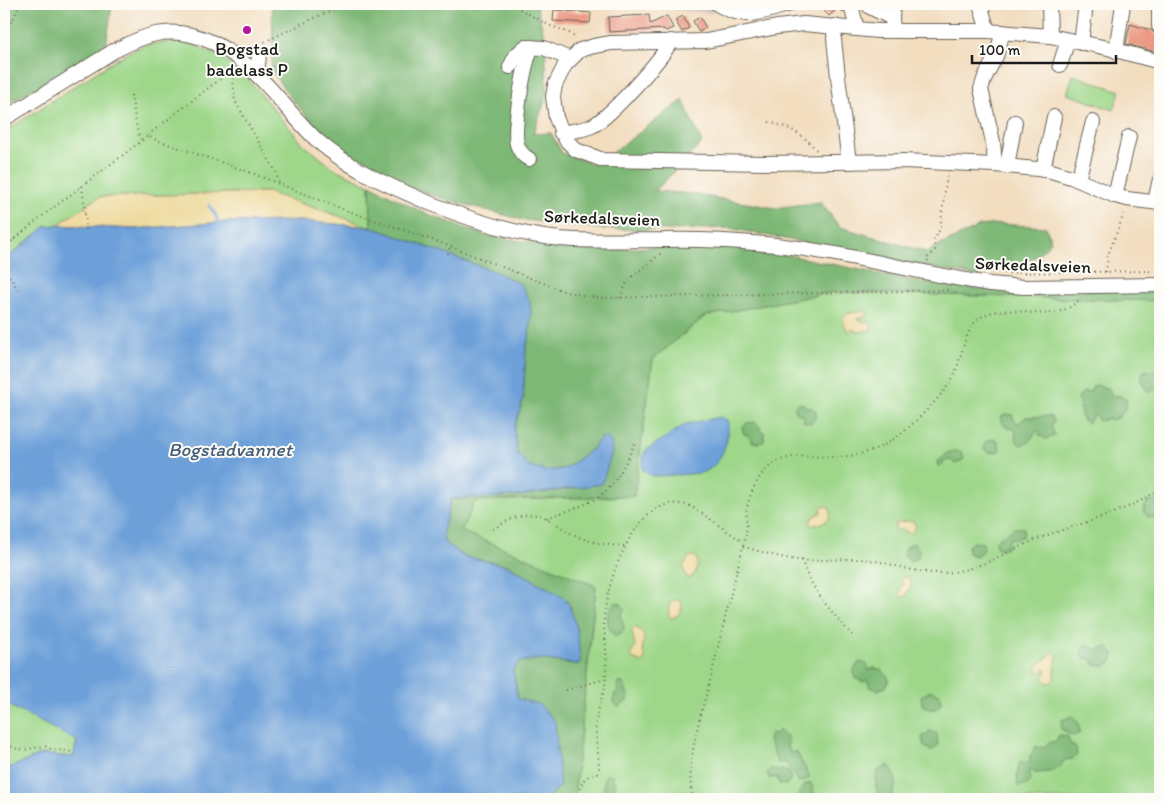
<svg xmlns="http://www.w3.org/2000/svg" width="1164" height="803" viewBox="0 0 1164 803" font-family="Itim,sans-serif">
<style>
.industrial{fill:#cfc0bb}
.green{fill:#9ed78a;stroke:#5d7a53}
.forest{fill:#7eb876;stroke:#4d6a49}
.sand{fill:#eeda9e;stroke:#857b5d}
.water{fill:#6da0d9;stroke:#445e7a}
.lines{fill:none;stroke-linecap:round;stroke-linejoin:round}
.stream{stroke:#6da0d9;stroke-width:3}
.building{fill:#eb9984}
.minor-casing{stroke:#676055;stroke-width:16}
.path{stroke:#676055;stroke-width:2;stroke-dasharray:1 4;stroke-linecap:butt}
.minor{stroke:#fff;stroke-width:14}
.poi-dot{fill:#b5179e;stroke:#fdfcf7;stroke-width:2}
.labels{text-anchor:middle;dominant-baseline:central;stroke-width:4;stroke-linejoin:round;paint-order:stroke}
.poi-label{font-size:18px;fill:#1c1c1c;stroke:#fdfcf7}
.street-label{font-size:18px;fill:#1c1c1c;stroke:#fdfcf7}
.water-label{font-size:19px;font-style:italic;fill:#445e7a;stroke:#fdfcf7}
</style>
<rect width="100%" height="100%" fill="#fdfcf7"/>
<filter id="ink" filterUnits="userSpaceOnUse"><feTurbulence type="fractalNoise" baseFrequency=".02" numOctaves="2"/><feDisplacementMap in="SourceGraphic" scale="10" xChannelSelector="R" yChannelSelector="G"/><feConvolveMatrix kernelMatrix="1 2 1 2 8 2 1 2 1" color-interpolation-filters="sRGB"/></filter>
<filter id="wash" filterUnits="userSpaceOnUse"><feTurbulence type="fractalNoise" baseFrequency=".0096" numOctaves="4" result="noise"/><feDisplacementMap in="SourceGraphic" scale="20" xChannelSelector="R" yChannelSelector="G"/><feGaussianBlur stdDeviation="1.12" result="paint"/><feColorMatrix in="noise" values="0 0 0 0 0 0 0 0 0 0 0 0 0 0 0 0 0 1.4 0 .05"/><feComposite in="paint" operator="in"/></filter>
<g filter="url(#wash)">
<rect width="100%" height="100%" fill="#f2ddbf"/>
<!-- industrial -->
<polygon class="industrial" points="621,4 725,4 711,13"/>
<!-- green -->
<g class="green">
<polygon points="176,42 192,44 218,56 241,71 303,144 333,168 370,185 371,227 267,192 99,197 57,225 46,226 4,260 4,132 125,54 147,44"/>
<polygon points="1073,75 1120,91 1114,110 1067,94"/>
<polygon points="833,292 1160,301 1160,799 574,799 596,586 455,530 463,526 475,501 564,498 567,495 569,498 634,496 653,359 705,316"/>
<polygon points="4,703 77,740 73,757 42,754 4,770"/>
</g>
<!-- forest -->
<g class="forest">
<polygon points="4,4 112,4 106,47 4,106"/>
<polygon points="272,4 536,4 545,39 547,95 533,134 551,133 562,153 596,165 683,100 702,143 655,191 692,194 775,208 820,202 840,227 926,252 980,226 999,224 1046,227 1051,242 1037,256 1013,268 988,268 980,277 729,228 670,230 602,229 524,220 441,198 368,172 347,155 314,124 289,96 271,70 273,40"/>
<polygon points="370,185 422,212 484,235 547,245 607,250 687,245 749,247 909,280 987,290 1160,290 1160,301 833,292 705,316 653,359 634,496 475,501 461,531 596,586 574,799 546,799 560,786 539,704 518,699 513,670 520,662 540,659 580,665 570,604 563,597 509,566 463,556 444,542 443,532 451,499 519,496 602,484 601,438 591,450 566,468 545,471 530,467 525,463 517,453 514,429 523,400 526,347 529,338 531,314 530,302 521,284 496,272 371,227"/>
<polygon points="1154,369 1160,370 1160,391 1153,389 1151,393 1146,390 1141,377 1144,371 1151,371"/>
<path d="M 1098,385 L 1109,389 L 1112,396 L 1121,396 L 1127,400 C 1126,407 1123,417 1114,419 C 1108,421 1113,418 1106,419 C 1104,420 1101,421 1098,420 L 1097,416 L 1093,415 L 1089,423 L 1082,420 L 1078,398 L 1083,392 L 1090,392 L 1093,386 Z"/>
<polygon points="799,403 804,404 807,408 812,408 816,411 816,417 811,423 804,422 803,415 796,413 795,406"/>
<path d="M 1006,414 L 1012,415 L 1015,422 L 1019,423 L 1026,417 L 1050,416 L 1054,421 L 1051,426 L 1055,436 L 1046,439 L 1039,435 L 1040,432 L 1038,430 L 1028,443 L 1020,445 L 1015,439 L 1016,432 L 1014,429 C 1005,428 1003,426 1001,417 Z"/>
<polygon points="755,422 760,427 760,431 764,432 764,442 757,443 751,441 750,436 744,434 742,427 747,423"/>
<polygon points="993,439 998,441 1000,451 991,453 984,449 986,441"/>
<polygon points="955,451 962,452 964,459 955,464 951,460 944,461 943,465 938,466 937,461 944,457 947,453"/>
<polygon points="1156,500 1160,503 1160,515 1157,518 1148,517 1143,511 1147,502"/>
<path d="M 1014,528 L 1024,528 L 1023,536 L 1016,539 L 1010,538 L 1006,548 L 997,548 L 995,542 C 1000,535 1008,534 1014,528 Z"/>
<polygon points="974,542 983,543 984,550 976,556 968,553 968,546"/>
<polygon points="914,543 919,550 918,558 910,561 904,556 905,548"/>
<path d="M 616,602 L 621,604 L 625,610 L 621,614 L 624,629 L 621,633 L 615,636 C 605,626 605,611 616,602 Z"/>
<polygon points="1086,645 1097,649 1108,647 1114,654 1112,662 1105,666 1095,665 1091,658 1086,659 1081,655 1082,649"/>
<polygon points="859,662 867,664 869,670 874,668 882,670 889,679 886,687 877,690 870,687 867,680 863,682 855,678 854,670"/>
<polygon points="620,682 624,684 629,698 625,703 618,707 613,701 615,693 618,690 617,686"/>
<polygon points="931,691 940,694 941,704 936,709 928,709 922,704 921,696"/>
<polygon points="1072,716 1078,722 1080,733 1073,736 1061,729 1062,720"/>
<path d="M 779,730 L 784,733 L 789,739 L 787,747 L 791,753 L 796,751 L 810,777 L 805,781 L 799,782 L 785,762 L 778,763 C 774,755 773,748 768,740 L 770,734 L 775,735 Z"/>
<polygon points="930,731 937,734 938,745 931,751 924,746 922,737"/>
<path d="M 1059,735 L 1067,736 L 1071,745 L 1076,747 L 1077,755 L 1072,759 L 1064,760 C 1060,772 1046,773 1035,773 L 1030,769 L 1030,780 L 1027,785 L 1018,786 L 1017,776 L 1020,761 L 1030,762 L 1030,756 L 1036,746 L 1042,748 L 1049,743 L 1056,741 Z"/>
<path d="M 889,765 C 898,777 897,785 891,798 L 883,799 C 874,790 874,783 878,771 Z"/>
<polygon points="772,768 779,771 782,770 789,772 791,779 786,785 779,784 777,777 769,778 767,772"/>
<polygon points="607,775 612,775 616,790 615,795 608,799 604,793 604,777"/>
<polygon points="811,783 816,799 798,799 800,791 804,785"/>
</g>
<!-- sand -->
<g class="sand">
<polygon points="267,192 371,227 300,221 225,222 134,229 57,225 99,197"/>
<polygon points="864,311 868,312 868,316 858,318 857,320 872,323 870,330 858,332 852,329 849,332 843,323 843,316 850,313"/>
<path d="M 823,505 L 830,508 C 832,523 823,522 812,526 L 810,522 L 813,517 L 821,512 L 821,509 Z"/>
<polygon points="908,521 914,522 916,527 910,534 903,529 896,531 895,527 896,523"/>
<path d="M 689,556 L 694,556 L 697,559 C 698,567 696,576 688,579 L 683,568 Z"/>
<polygon points="904,577 909,577 911,586 906,596 901,597 899,594 901,592 900,588 903,585 901,579"/>
<path d="M 674,600 L 681,601 L 682,607 L 678,615 L 672,618 L 669,616 C 668,609 668,604 674,600 Z"/>
<path d="M 634,628 L 637,628 C 649,636 641,640 643,651 C 644,658 647,657 642,663 L 633,659 L 631,654 L 635,647 L 632,631 Z"/>
<polygon points="1054,652 1057,655 1054,679 1050,683 1046,682 1043,678 1047,671 1044,669 1041,673 1037,671 1038,665"/>
</g>
<!-- water -->
<g class="water">
<path d="M 300,221 L 371,227 L 496,272 L 521,284 L 530,302 L 531,314 L 529,338 L 526,347 L 523,400 L 514,429 L 517,453 L 530,467 L 545,471 L 555,470 L 566,468 L 591,450 L 601,438 L 606,437 L 611,441 L 612,452 L 602,484 L 519,496 L 451,499 L 443,532 L 444,542 L 463,556 L 509,566 L 563,597 C 576,610 580,647 580,665 L 540,659 L 520,662 L 513,670 L 518,699 L 539,704 L 555,721 L 560,786 L 546,799 L 4,799 L 4,770 L 42,754 L 73,757 L 77,741 L 4,703 L 4,261 L 46,226 L 57,225 L 134,229 L 225,222 Z"/>
<path d="M 721,417 L 727,420 C 732,436 721,466 704,472 C 699,474 658,476 653,476 C 650,475 646,472 643,470 L 642,464 L 645,451 L 686,424 Z"/>
</g>
<g class="lines">
<!-- stream -->
<polyline class="stream" points="209,205 216,216 218,223"/>
</g>
<g id="blocks">
<!-- building -->
<g class="building">
<polygon points="818,4 842,4 844,13 838,8 829,16"/>
<polygon points="554,10 591,13 590,23 553,21"/>
<polygon points="649,15 650,24 667,16 673,28 666,31 664,29 609,32 608,17"/>
<polygon points="683,16 689,28 682,32 675,20"/>
<polygon points="700,17 706,28 699,32 693,21"/>
<polygon points="1130,24 1151,30 1155,34 1160,34 1160,53 1126,44"/>
</g>
</g>
</g>
<g filter="url(#ink)">
<use href="#blocks" fill-opacity="0" stroke="#676055" stroke-width="1"/>
<g class="lines">
<defs>
<g id="minor">
<path d="M 717,4 C 745,21 760,13 790,4"/>
<polyline points="893,4 892,18 893,30"/>
<polyline points="980,4 988,31"/>
<polyline points="1049,4 1050,36"/>
<polyline points="851,5 857,29"/>
<polyline points="870,7 892,18"/>
<polyline points="835,26 834,39 838,77 849,162"/>
<polyline points="1159,26 1159,4"/>
<polyline points="1081,43 1086,4"/>
<polyline points="1116,51 1123,4"/>
<polyline points="1160,62 1108,48 1050,36 988,31 878,31 804,24 777,27 706,41 611,43 594,46 580,50 565,65 555,85 553,97 556,118 566,140 576,150 603,160 765,163 903,161 995,165 1048,170 1071,177 1115,196 1127,199 1160,203"/>
<polyline points="1060,65 1068,40"/>
<polyline points="510,67 516,55 525,47 544,48 570,59"/>
<polyline points="257,75 259,55"/>
<path d="M 4,119 L 112,52 C 126,45 140,37 156,34 C 196,26 235,51 261,79 C 281,99 298,123 319,142 C 350,169 390,186 427,202 C 470,220 514,234 560,239 C 595,242 630,240 665,240 C 698,239 732,241 765,244 C 841,251 915,273 990,284 L 1023,287 L 1160,285"/>
<path d="M 561,133 C 571,131 583,130 592,126 C 610,117 661,60 671,41"/>
<path d="M 529,159 C 523,156 519,151 517,144 C 513,128 524,63 532,47"/>
<polyline points="995,165 993,142 981,89 985,77 996,56 1003,32"/>
<polyline points="1007,166 1015,122"/>
<polyline points="1043,170 1054,117"/>
<polyline points="1078,180 1093,122"/>
<polyline points="1115,196 1129,137"/>
<polyline points="1155,202 1160,179"/>
</g>
</defs>
<!-- minor casing -->
<use href="#minor" class="minor-casing"/>
<!-- path -->
<g class="path">
<polyline points="511,4 548,25 568,32 573,36 575,40"/>
<polyline points="4,30 12,21 20,4"/>
<polyline points="260,44 344,4"/>
<polyline points="232,68 235,101 276,172 279,184"/>
<polyline points="131,95 138,134 142,140"/>
<path d="M 769,122 C 789,127 804,134 817,151"/>
<polyline points="148,135 233,69"/>
<polyline points="82,186 85,212"/>
<polyline points="85,214 86,234"/>
<polyline points="4,238 15,239"/>
<polyline points="4,248 41,217 148,136 156,140 249,172 345,210 441,243 566,292 598,298 949,290"/>
<polyline points="448,254 450,247"/>
<polyline points="928,261 926,259 935,250 934,241 940,229 947,175"/>
<polyline points="4,268 19,291"/>
<polyline points="1106,272 1108,255 1125,211"/>
<polyline points="1004,273 1160,271"/>
<polyline points="620,298 628,280 660,254 661,251"/>
<path d="M 547,518 C 570,509 599,504 614,482 C 623,470 629,455 636,441"/>
<path d="M 493,529 C 510,519 529,508 548,519 C 557,524 565,531 575,535 C 590,543 607,545 624,546"/>
<path d="M 743,547 C 761,551 779,558 798,560 C 822,562 846,557 870,560 C 894,564 917,574 941,573 C 977,572 1006,552 1037,539 C 1079,523 1122,515 1160,489"/>
<path d="M 802,560 C 808,586 834,615 852,635"/>
<polyline points="566,690 605,679"/>
<polyline points="4,740 13,748 24,750 45,746 51,749 72,752"/>
<polyline points="4,748 10,746"/>
<path d="M 578,799 C 583,782 579,779 597,773 L 599,769 C 599,754 595,738 596,723 C 597,711 601,701 604,690 C 606,683 606,675 606,667 C 608,648 602,629 605,610 C 609,577 632,512 669,504 C 676,503 684,504 691,506 L 743,542"/>
<path d="M 693,799 C 684,764 702,712 711,677 C 722,629 734,582 746,534 C 748,526 745,516 747,508 C 750,493 758,475 770,466 C 789,452 811,457 832,457 C 862,457 886,448 908,428 C 923,414 940,398 951,381 C 962,363 963,328 981,317 C 1013,298 1049,331 1081,298"/>
<polyline points="1150,799 1160,776"/>
</g>
<!-- minor -->
<use href="#minor" class="minor"/>
</g>
</g>
<!-- markers -->
<circle class="poi-dot" cx="247" cy="30" r="5"/>
<g class="labels">
<!-- poi labels -->
<g class="poi-label">
<text x="247" y="49">Bogstad<tspan x="247" dy="21">badelass P</tspan></text>
</g>
<!-- street labels -->
<g class="street-label">
<text transform="translate(602 218) rotate(2)">Sørkedalsveien</text>
<text transform="translate(1033 265) rotate(2)">Sørkedalsveien</text>
</g>
<!-- water labels -->
<g class="water-label">
<text x="230" y="449">Bogstadvannet</text>
</g>
</g>
<!-- margin -->
<rect width="1164" height="803" fill="none" stroke="#fdfcf7" stroke-width="20"/>
<!-- scale -->
<path d="M972 55v8h144v-8" fill="none" stroke="#1c1c1c" stroke-width="2.5"/>
<text x="979" y="55" font-size="15" fill="#1c1c1c" stroke="#fdfcf7" stroke-width="4" paint-order="stroke">100 m</text>
</svg>
